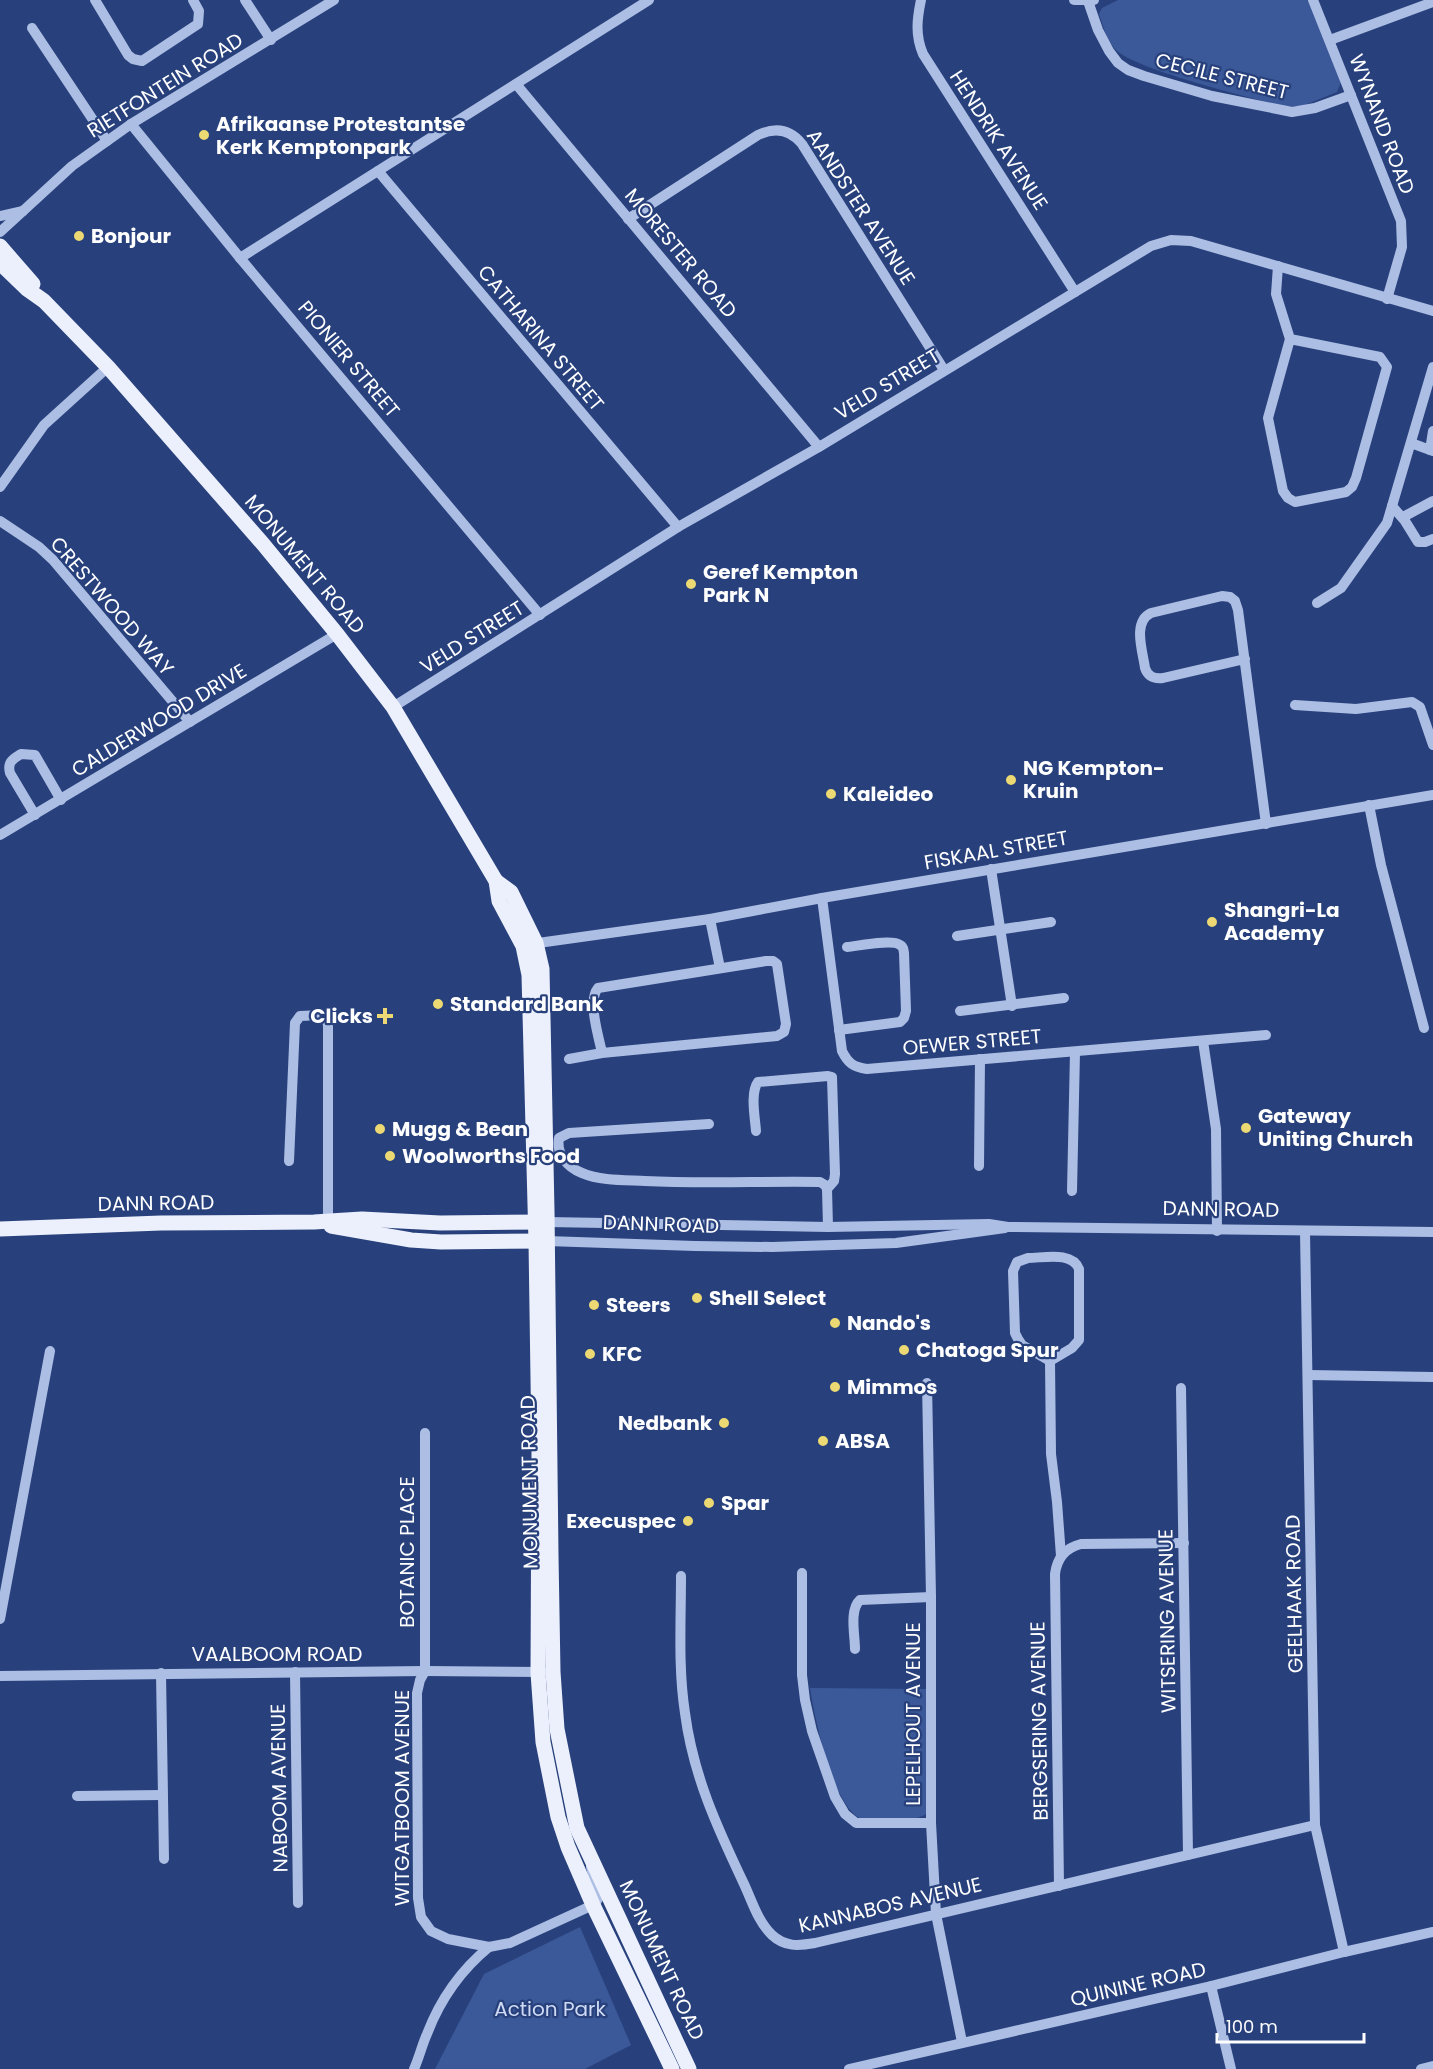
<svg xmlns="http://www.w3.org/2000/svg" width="1433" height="2069" viewBox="0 0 1433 2069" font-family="Poppins,sans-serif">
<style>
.green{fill:#3b5999}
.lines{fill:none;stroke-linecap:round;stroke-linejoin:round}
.minor{stroke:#adbee4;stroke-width:10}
.major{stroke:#ecf0fc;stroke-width:15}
.poi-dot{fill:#ecd973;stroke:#28417c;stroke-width:2}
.labels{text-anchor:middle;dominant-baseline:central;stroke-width:4.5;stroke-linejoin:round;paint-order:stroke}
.street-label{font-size:20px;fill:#fff;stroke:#28417c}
.poi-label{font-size:20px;font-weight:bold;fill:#fff;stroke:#28417c;text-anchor:start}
.park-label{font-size:20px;fill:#cfdbf4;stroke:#28417c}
</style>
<rect width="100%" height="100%" fill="#28417c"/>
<!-- green -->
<g class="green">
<path d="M 1118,0 L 1309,0 L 1341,82 L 1337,92 L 1302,106 L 1281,106 C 1250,97 1131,69 1114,48 C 1106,38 1103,25 1099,14 L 1102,8 Z"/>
<path d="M 810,1688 L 926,1689 L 928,1811 L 925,1815 L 914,1819 L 861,1819 C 832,1805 815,1719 810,1688 Z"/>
<polygon points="580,1927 631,2045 585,2069 435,2069 484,1974"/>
</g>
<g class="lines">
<!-- minor -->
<g class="minor">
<polyline points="95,0 128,55 133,59 142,61 198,24 199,11 193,0"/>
<polyline points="245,0 271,40"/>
<path d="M 921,0 C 917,19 915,35 923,54 L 1075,292"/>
<polyline points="1074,0 1094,0"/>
<polyline points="1313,0 1401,221 1402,247 1387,299"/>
<polyline points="1088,1 1098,30 1109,51 1118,63 1128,70 1144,76 1212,96 1292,112 1315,108 1351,95"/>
<polyline points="32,28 107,141"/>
<polyline points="1330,40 1433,2"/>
<polyline points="516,84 819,447"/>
<polyline points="131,124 240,258 540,615"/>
<polyline points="378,171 678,527"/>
<polyline points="0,216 23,211"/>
<path d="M 628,219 L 758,135 C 775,127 790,129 802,144 L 944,370"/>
<polyline points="0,232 72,166 131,124 334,0"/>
<polyline points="240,258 649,0"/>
<polyline points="1278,266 1276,294 1290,339 1268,418 1283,491 1288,498 1295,502 1346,492 1352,487 1356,478 1387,367 1380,357 1290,339"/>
<polyline points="1411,443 1433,451"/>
<polyline points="1430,450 1433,431"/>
<polyline points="0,487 44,425 108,367"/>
<polyline points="1392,506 1405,521 1418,542 1425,542 1433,539"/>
<polyline points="1403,517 1433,501"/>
<polyline points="0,521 39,547 53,560 190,722"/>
<polyline points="1317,603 1341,588 1387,523 1433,367"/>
<path d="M 1245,659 L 1163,678 C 1154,679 1148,677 1145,668 C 1143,652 1132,622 1151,613 L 1222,596 L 1230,597 L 1235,601 L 1238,610 L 1266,824"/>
<polyline points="1295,705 1356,709 1412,702 1420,707 1433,745"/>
<polyline points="393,707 678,527 819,447 1151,246 1171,240 1191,241 1433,311"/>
<polyline points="1369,805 1381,865 1424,1028"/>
<path d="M 35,815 L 10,773 C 7,762 13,759 21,754 L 35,755 L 61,800"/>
<polyline points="0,835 337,634"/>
<polyline points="991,869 1012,1006"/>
<path d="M 822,898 L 842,1051 C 848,1063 853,1067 867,1069 L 1266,1035"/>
<polyline points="710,919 720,968"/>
<polyline points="957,936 1051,922"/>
<polyline points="531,944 710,919 822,898 1433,795"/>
<polyline points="960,1011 1064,998"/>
<path d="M 839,1030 L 900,1022 L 904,1018 L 906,1011 L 904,953 C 903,949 904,947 900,945 C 892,939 858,946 847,947"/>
<polyline points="1203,1041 1216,1129 1217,1231"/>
<path d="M 569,1059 L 602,1053 L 777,1036 L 784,1032 L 786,1024 L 777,964 L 773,961 L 766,961 L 598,988 C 587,1001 599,1037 602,1053"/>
<path d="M 709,1124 L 569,1133 L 559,1138 C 556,1154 567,1167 582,1173 C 601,1181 624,1180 645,1181 C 704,1184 762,1181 820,1182 L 825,1185 L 827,1189 L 828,1227"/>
<path d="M 756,1131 C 755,1117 750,1093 758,1082 L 828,1076 L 832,1077 L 835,1174 L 834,1181 L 827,1189"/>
<polyline points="289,1161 295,1023 300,1016 323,1015 327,1019 328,1026 328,1221"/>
<polyline points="979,1166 980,1059"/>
<polyline points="1072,1191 1075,1052"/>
<polyline points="547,1222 828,1227 989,1224 1008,1227 1433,1232"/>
<polyline points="1305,1232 1315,1825 1344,1952"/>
<polyline points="547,1241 695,1246 772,1247 896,1243 1005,1228"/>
<path d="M 1028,1258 C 1044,1258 1072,1251 1079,1269 L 1079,1340 L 1072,1348 L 1050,1361 L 1022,1345 L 1018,1339 L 1015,1333 L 1013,1271 L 1017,1262 Z"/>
<polyline points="1050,1361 1051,1454 1057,1502 1061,1556"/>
<polyline points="1308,1375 1433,1377"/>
<polyline points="927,1383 931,1597 931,1823 936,1914 962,2042"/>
<polyline points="1181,1388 1188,1855"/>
<polyline points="425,1433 425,1671"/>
<polyline points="802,1573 802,1675 805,1700 812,1731 835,1797 845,1814 856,1823 931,1823"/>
<path d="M 681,1576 C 681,1622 678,1668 685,1713 C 693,1775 717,1827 744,1884 C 752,1901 758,1922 772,1935 C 785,1947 798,1946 815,1943 L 1315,1825"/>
<polyline points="0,1619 50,1351"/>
<path d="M 855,1649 C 855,1635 849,1610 860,1600 L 931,1597"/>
<polyline points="425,1671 420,1680 417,1693 418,1898 421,1917 431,1931 448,1939 489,1947 510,1943 593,1905 598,1899 591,1867"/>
<polyline points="295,1672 298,1903"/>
<polyline points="161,1673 164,1859"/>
<polyline points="0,1676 425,1671 543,1672"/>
<polyline points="77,1796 162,1795"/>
<path d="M 1059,1886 L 1055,1574 C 1057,1558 1065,1548 1081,1544 L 1184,1543"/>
<polyline points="1211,1986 1231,2069"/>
<path d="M 414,2069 C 419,2058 422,2045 427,2034 C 440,2000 461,1970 489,1947"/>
<polyline points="849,2069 1211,1986 1344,1952 1433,1932"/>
<polyline points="1421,2069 1433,2066"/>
</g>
<!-- major -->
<g class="major">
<polyline points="0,246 33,284"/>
<polyline points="0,263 27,289 44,301 108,367 263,544 337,634 393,707 496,881 499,901 523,946 529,975 536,1242 539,1447 538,1673 543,1742 558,1817 568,1847 593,1905 672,2069"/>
<polyline points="496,881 511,892 536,943 542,969 547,1211 551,1555 553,1672 557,1729 577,1828 689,2069"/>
<polyline points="331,1226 411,1240 441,1242 546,1241"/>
<polyline points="0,1229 161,1223 314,1222 362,1219 440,1223 546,1222"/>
</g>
</g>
<!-- markers -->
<g class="poi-dot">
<circle cx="204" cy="135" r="6"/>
<circle cx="79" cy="236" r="6"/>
<circle cx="691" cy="584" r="6"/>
<circle cx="1011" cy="780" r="6"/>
<circle cx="831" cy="794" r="6"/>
<circle cx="1212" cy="922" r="6"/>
<circle cx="438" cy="1004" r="6"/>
<path d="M382 1007h6v6h6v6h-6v6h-6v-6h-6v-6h6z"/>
<circle cx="1246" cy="1128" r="6"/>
<circle cx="380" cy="1129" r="6"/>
<circle cx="390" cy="1156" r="6"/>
<circle cx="697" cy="1298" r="6"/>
<circle cx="594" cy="1305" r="6"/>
<circle cx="835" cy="1323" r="6"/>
<circle cx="904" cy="1350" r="6"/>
<circle cx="590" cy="1354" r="6"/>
<circle cx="835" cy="1387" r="6"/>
<circle cx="724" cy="1423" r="6"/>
<circle cx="823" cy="1441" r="6"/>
<circle cx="709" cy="1503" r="6"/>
<circle cx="688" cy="1521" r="6"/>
</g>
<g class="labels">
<!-- street labels -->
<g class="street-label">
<text transform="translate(1222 76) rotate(14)">CECILE STREET</text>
<text transform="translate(165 85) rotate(-32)">RIETFONTEIN ROAD</text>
<text transform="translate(1382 124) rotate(69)">WYNAND ROAD</text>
<text transform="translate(999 140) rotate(57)">HENDRIK AVENUE</text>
<text transform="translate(861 207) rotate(57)">AANDSTER AVENUE</text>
<text transform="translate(681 253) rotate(50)">MORESTER ROAD</text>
<text transform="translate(541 338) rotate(50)">CATHARINA STREET</text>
<text transform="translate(349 359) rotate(50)">PIONIER STREET</text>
<text transform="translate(887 384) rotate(-31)">VELD STREET</text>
<text transform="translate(305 564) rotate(50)">MONUMENT ROAD</text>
<text transform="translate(112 606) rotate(49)">CRESTWOOD WAY</text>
<text transform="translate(472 637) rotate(-32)">VELD STREET</text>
<text transform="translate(159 720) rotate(-31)">CALDERWOOD DRIVE</text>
<text transform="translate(996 850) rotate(-10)">FISKAAL STREET</text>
<text transform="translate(972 1042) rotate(-5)">OEWER STREET</text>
<text transform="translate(156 1203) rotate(-1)">DANN ROAD</text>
<text transform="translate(1221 1209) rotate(1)">DANN ROAD</text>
<text transform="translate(661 1224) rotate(2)">DANN ROAD</text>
<text transform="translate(529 1482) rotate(-91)">MONUMENT ROAD</text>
<text transform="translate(407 1552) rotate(-90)">BOTANIC PLACE</text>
<text transform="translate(1294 1594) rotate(-91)">GEELHAAK ROAD</text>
<text transform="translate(1167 1621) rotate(-91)">WITSERING AVENUE</text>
<text x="277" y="1654">VAALBOOM ROAD</text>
<text transform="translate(913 1714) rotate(-90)">LEPELHOUT AVENUE</text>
<text transform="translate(1039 1721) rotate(-91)">BERGSERING AVENUE</text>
<text transform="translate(279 1788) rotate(-91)">NABOOM AVENUE</text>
<text transform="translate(402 1798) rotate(-90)">WITGATBOOM AVENUE</text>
<text transform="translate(890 1905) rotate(-13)">KANNABOS AVENUE</text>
<text transform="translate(662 1960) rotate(65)">MONUMENT ROAD</text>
<text transform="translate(1138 1984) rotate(-13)">QUININE ROAD</text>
</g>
<!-- poi labels -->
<g class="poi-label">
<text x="216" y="124">Afrikaanse Protestantse<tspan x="216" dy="23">Kerk Kemptonpark</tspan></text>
<text x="91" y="236">Bonjour</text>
<text x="703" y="572">Geref Kempton<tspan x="703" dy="23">Park N</tspan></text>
<text x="1023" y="768">NG Kempton-<tspan x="1023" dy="23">Kruin</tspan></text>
<text x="843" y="794">Kaleideo</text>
<text x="1224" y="910">Shangri-La<tspan x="1224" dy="23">Academy</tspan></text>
<text x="450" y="1004">Standard Bank</text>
<text x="373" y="1016" text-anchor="end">Clicks</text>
<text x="1258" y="1116">Gateway<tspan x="1258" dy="23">Uniting Church</tspan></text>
<text x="392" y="1129">Mugg &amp; Bean</text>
<text x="402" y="1156">Woolworths Food</text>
<text x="709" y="1298">Shell Select</text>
<text x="606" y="1305">Steers</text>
<text x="847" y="1323">Nando's</text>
<text x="916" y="1350">Chatoga Spur</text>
<text x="602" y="1354">KFC</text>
<text x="847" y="1387">Mimmos</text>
<text x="712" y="1423" text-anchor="end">Nedbank</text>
<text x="835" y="1441">ABSA</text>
<text x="721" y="1503">Spar</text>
<text x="676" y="1521" text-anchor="end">Execuspec</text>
</g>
<!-- park labels -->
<g class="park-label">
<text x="550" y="2009">Action Park</text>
</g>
</g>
<!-- scale -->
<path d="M1217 2033v9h147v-9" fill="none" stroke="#ffffff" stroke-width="3"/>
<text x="1226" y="2033" font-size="18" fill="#ffffff" stroke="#28417c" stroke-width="4.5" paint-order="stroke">100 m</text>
</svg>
